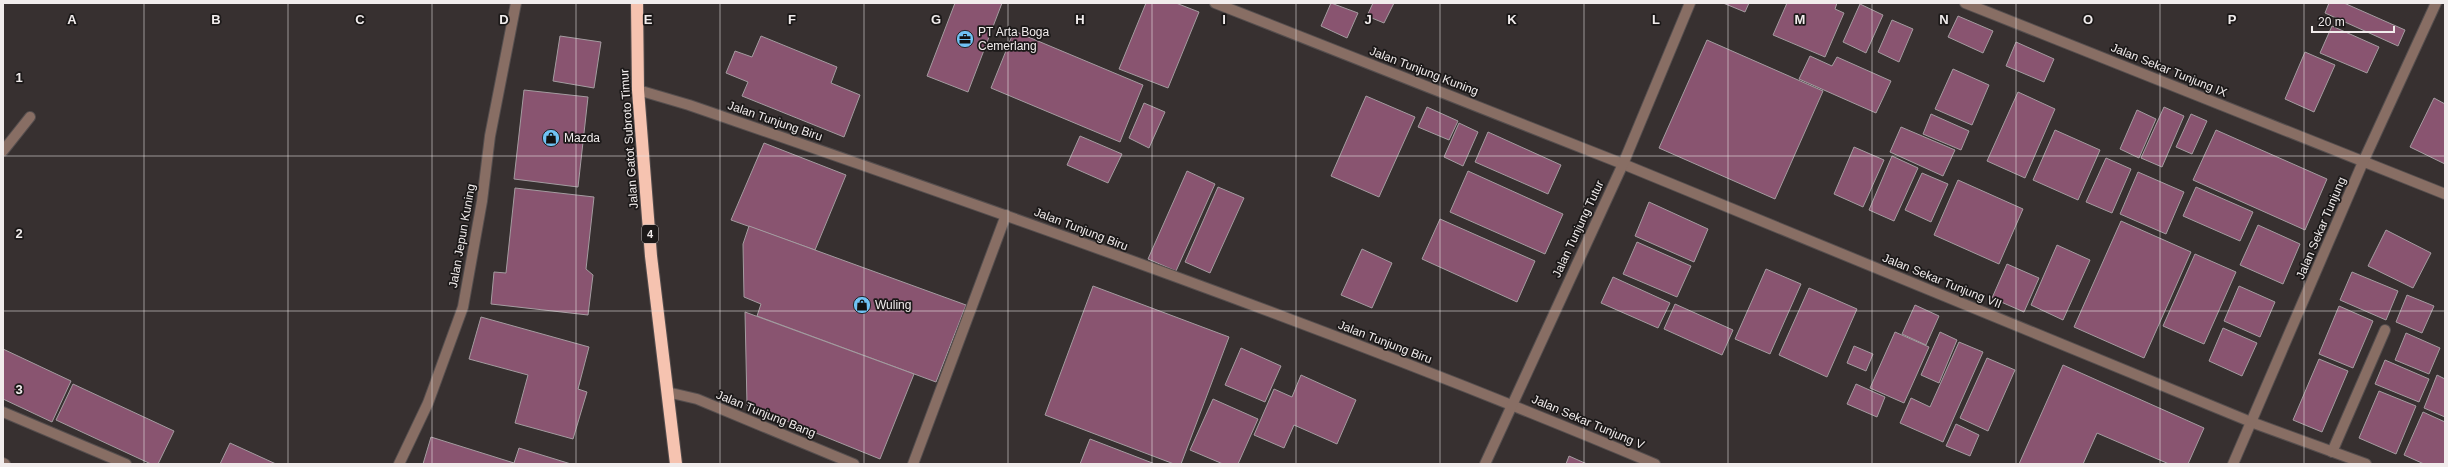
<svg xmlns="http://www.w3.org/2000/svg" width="2448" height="467" viewBox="0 0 2448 467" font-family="Arial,sans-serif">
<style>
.building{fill:#895470;stroke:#a49ca0}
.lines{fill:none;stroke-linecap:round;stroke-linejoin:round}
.minor-casing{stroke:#554e4e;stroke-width:12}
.highway-casing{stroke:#554e4e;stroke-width:14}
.minor{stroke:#886e64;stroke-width:10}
.highway{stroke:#f6c3b0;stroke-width:12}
.grid{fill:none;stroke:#f1ecec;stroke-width:1;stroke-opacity:0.55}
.labels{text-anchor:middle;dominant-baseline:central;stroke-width:3.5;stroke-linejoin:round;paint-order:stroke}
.shield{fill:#1c1919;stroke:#b1adad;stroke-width:1}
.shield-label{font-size:11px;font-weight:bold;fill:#f1ecec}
.poi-label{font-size:12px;fill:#f1ecec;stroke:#1c1919;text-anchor:start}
.street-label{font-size:12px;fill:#f1ecec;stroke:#1c1919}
.grid-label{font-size:13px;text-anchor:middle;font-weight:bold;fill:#f1ecec;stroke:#1c1919;stroke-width:3.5;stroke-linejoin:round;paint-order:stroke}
</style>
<rect width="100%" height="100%" fill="#373030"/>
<!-- building -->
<g class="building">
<polygon points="955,3 1002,3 968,92 927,76"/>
<polygon points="1146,3 1176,3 1199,12 1168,88 1119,69"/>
<polygon points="1331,3 1358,13 1347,38 1321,26"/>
<polygon points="1373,3 1394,3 1384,23 1367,16"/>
<polygon points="1723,3 1749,3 1745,12"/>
<polygon points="1787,3 1837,3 1835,9 1844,13 1825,57 1773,35"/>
<polygon points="2329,3 2344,3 2405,30 2398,46 2325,13"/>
<polygon points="1860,4 1883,15 1866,53 1843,42"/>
<polygon points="1958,16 1993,31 1983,53 1948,37"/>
<polygon points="1892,20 1913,29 1899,62 1878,52"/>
<polygon points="2332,26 2379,47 2367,73 2320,53"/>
<polygon points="1014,31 1143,85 1120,142 991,88"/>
<polygon points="560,36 601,42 594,88 553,81"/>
<polygon points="761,36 837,67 831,83 860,95 844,137 742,96 748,82 726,73 735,51 752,57"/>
<polygon points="1707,40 1823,91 1775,199 1659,148"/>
<polygon points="2016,42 2054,59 2044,82 2006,66"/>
<polygon points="2305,52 2335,65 2314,112 2285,99"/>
<polygon points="1810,56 1832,66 1837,57 1891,81 1876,113 1799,79"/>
<polygon points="1953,69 1989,85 1972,125 1935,109"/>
<polygon points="524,90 588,97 578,187 514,179"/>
<polygon points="2018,92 2055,109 2025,178 1987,161"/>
<polygon points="1366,96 1415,117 1379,197 1331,176"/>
<polygon points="2434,98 2445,104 2445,164 2410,147"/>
<polygon points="1144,103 1165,112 1149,148 1129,138"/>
<polygon points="1427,107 1458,121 1449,140 1418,127"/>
<polygon points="2164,107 2184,116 2162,167 2141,158"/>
<polygon points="2137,110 2156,119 2139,158 2120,149"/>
<polygon points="1931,114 1969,131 1961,150 1923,134"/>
<polygon points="2191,114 2207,121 2192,154 2176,147"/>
<polygon points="1459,123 1478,132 1463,166 1444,157"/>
<polygon points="1901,127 1955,150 1943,176 1890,152"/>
<polygon points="2055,130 2100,150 2078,200 2033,180"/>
<polygon points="2216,130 2327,179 2305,230 2193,180"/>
<polygon points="1488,132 1561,165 1548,194 1475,162"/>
<polygon points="1080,136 1122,154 1108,183 1067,165"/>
<polygon points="764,143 846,175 815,250 731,220"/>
<polygon points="1854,147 1884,160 1863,207 1834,194"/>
<polygon points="1892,156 1918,168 1894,221 1869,210"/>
<polygon points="2106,158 2131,169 2112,213 2086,202"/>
<polygon points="1187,171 1215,184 1176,271 1148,259"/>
<polygon points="1468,171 1563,214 1545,254 1450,212"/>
<polygon points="2138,172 2184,192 2166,234 2120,214"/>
<polygon points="1922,173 1948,184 1931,222 1905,210"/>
<polygon points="1958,180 2023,209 1999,264 1934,235"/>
<polygon points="1218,187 1244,198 1210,273 1185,262"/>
<polygon points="2196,187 2253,212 2240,241 2183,216"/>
<polygon points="515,188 594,197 586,269 593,275 588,315 491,304 494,272 506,273"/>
<polygon points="1649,202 1708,229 1694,262 1635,236"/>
<polygon points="1440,219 1535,261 1517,302 1422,259"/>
<polygon points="2121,221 2191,252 2144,358 2074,327"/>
<polygon points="2258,225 2300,244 2283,284 2240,265"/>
<polygon points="749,226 966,305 936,382 757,316 761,304 744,297 743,244"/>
<polygon points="2386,230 2431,253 2413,288 2368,266"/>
<polygon points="1637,242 1691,266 1677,297 1623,274"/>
<polygon points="2057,245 2090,260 2063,320 2031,305"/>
<polygon points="1362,249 1392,263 1372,308 1341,295"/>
<polygon points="2195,254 2236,272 2204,344 2163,326"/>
<polygon points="2007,264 2039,278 2024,312 1992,298"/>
<polygon points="1766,269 1801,284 1770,354 1735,339"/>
<polygon points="2352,272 2398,291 2386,320 2340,300"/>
<polygon points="1613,277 1670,303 1658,328 1601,303"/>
<polygon points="1093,286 1229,337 1181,464 1174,464 1045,415"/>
<polygon points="2239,286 2275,302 2260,337 2224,321"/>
<polygon points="1809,288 1857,309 1827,377 1779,355"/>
<polygon points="2407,295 2434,306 2422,333 2396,322"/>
<polygon points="1675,304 1733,330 1722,355 1664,329"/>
<polygon points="1915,305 1939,316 1926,345 1902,334"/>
<polygon points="2339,306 2373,321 2353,368 2319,354"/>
<polygon points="745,312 914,374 880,459 747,405"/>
<polygon points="481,317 589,347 578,389 587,392 573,439 515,423 528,375 469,359"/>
<polygon points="2223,328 2257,343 2242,376 2209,361"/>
<polygon points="1895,332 1929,347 1904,403 1870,388"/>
<polygon points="1940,332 1957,340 1939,383 1921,375"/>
<polygon points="2406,333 2440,348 2429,374 2395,360"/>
<polygon points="1959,342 1983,352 1943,442 1900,423 1911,398 1930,407"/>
<polygon points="1854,346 1873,354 1866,371 1847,363"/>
<polygon points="1241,348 1281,366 1265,402 1225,385"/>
<polygon points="3,349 71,381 52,422 3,399"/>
<polygon points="1987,358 2015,370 1988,431 1960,418"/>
<polygon points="2319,359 2348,371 2322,432 2293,420"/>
<polygon points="2385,360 2429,379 2419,402 2375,384"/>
<polygon points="2063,365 2204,428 2188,464 2169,464 2097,433 2083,464 2019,464"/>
<polygon points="1301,375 1356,400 1337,444 1294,425 1284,448 1254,435 1274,389 1292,397"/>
<polygon points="2437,375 2445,379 2445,417 2424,408"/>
<polygon points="73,384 174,431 158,464 151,464 56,420"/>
<polygon points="1856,384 1885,397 1877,417 1847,404"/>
<polygon points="2379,391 2416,406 2396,454 2359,438"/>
<polygon points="1213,399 1258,419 1238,464 1223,464 1190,450"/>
<polygon points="2423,412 2445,422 2445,464 2424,464 2404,455"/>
<polygon points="1956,424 1979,435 1970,456 1946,446"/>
<polygon points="431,437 514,463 519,448 571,464 423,464"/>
<polygon points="1090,439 1155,464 1080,464"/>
<polygon points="230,443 276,464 220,464"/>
<polygon points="1569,456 1587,464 1566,464"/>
</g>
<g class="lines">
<defs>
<g id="minor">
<polyline points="1215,3 1623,164 2251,422 2366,464"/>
<polyline points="1965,3 2445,194"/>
<path d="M 638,90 L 689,105 C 1014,217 1339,331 1655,464"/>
<polyline points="3,151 30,117"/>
<polyline points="667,392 697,399 854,464"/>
<polyline points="3,412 126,464"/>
<polyline points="2332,452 2385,330"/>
<polyline points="3,463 5,464"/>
<polyline points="399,464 428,403 463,307 482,201 490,136 516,3"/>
<polyline points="913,464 1006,215"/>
<polyline points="1485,464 1623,164 1690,3"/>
<polyline points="2233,464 2363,162 2436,3"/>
</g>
<polyline id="highway" points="637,3 638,90 651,256 676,464"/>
</defs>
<!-- minor casing -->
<use href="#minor" class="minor-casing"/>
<!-- highway casing -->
<use href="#highway" class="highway-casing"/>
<!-- minor -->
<use href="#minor" class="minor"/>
<!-- highway -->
<use href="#highway" class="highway"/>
</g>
<!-- grid -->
<path class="grid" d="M 144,3 L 144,464M 288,3 L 288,464M 432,3 L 432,464M 576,3 L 576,464M 720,3 L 720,464M 864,3 L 864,464M 1008,3 L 1008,464M 1152,3 L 1152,464M 1296,3 L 1296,464M 1440,3 L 1440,464M 1584,3 L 1584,464M 1728,3 L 1728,464M 1872,3 L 1872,464M 2016,3 L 2016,464M 2160,3 L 2160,464M 2304,3 L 2304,464M 3,156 L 2445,156M 3,311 L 2445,311"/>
<!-- icons -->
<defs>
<symbol id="office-disc" viewBox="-11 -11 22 22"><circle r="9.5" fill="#70c2f4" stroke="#1c1919"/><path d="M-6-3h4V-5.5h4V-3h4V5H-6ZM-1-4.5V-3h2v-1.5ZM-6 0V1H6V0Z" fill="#111"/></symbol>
<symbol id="shop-disc" viewBox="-11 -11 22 22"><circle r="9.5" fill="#70c2f4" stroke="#1c1919"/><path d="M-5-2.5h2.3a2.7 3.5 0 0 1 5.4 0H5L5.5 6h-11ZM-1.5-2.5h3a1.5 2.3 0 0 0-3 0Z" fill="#111"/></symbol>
</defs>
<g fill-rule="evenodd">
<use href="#office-disc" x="955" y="29" width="20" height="20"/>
<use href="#shop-disc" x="541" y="128" width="20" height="20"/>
<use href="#shop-disc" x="852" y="295" width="20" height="20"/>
</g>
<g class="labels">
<!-- shield labels -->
<rect class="shield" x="642" y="225" width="16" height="18" rx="3"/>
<g class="shield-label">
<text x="650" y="234">4</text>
</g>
<!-- poi labels -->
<g class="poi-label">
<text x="978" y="32">PT Arta Boga<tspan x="978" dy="14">Cemerlang</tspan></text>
<text x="564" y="138">Mazda</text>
<text x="875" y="305">Wuling</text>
</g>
<!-- street labels -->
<g class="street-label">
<text transform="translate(2169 70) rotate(22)">Jalan Sekar Tunjung IX</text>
<text transform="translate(1424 71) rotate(21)">Jalan Tunjung Kuning</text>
<text transform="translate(775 121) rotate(19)">Jalan Tunjung Biru</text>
<text transform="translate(629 139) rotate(-94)">Jalan Gatot Subroto Timur</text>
<text transform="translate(2321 228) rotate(-67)">Jalan Sekar Tunjung</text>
<text transform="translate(1081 229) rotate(21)">Jalan Tunjung Biru</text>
<text transform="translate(1578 229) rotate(-65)">Jalan Tunjung Tutur</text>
<text transform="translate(462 236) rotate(-80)">Jalan Jepun Kuning</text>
<text transform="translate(1942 281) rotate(22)">Jalan Sekar Tunjung VII</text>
<text transform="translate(1385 342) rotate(21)">Jalan Tunjung Biru</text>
<text transform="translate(766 414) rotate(22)">Jalan Tunjung Bang</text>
<text transform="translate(1588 422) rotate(23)">Jalan Sekar Tunjung V</text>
</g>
</g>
<g class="grid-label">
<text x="72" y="24">A</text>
<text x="216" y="24">B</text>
<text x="360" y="24">C</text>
<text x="504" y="24">D</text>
<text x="648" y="24">E</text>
<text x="792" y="24">F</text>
<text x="936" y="24">G</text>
<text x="1080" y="24">H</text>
<text x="1224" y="24">I</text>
<text x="1368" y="24">J</text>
<text x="1512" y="24">K</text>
<text x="1656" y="24">L</text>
<text x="1800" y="24">M</text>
<text x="1944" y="24">N</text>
<text x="2088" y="24">O</text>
<text x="2232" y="24">P</text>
<text x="19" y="82">1</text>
<text x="19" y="238">2</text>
<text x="19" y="394">3</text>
</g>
<!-- border -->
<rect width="2448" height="467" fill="none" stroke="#f1ecec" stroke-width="8"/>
<!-- scale -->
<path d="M2312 26v6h82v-6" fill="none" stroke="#f1ecec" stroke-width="2"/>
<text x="2318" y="26" font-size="12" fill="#f1ecec" stroke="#1c1919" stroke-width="3" paint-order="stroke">20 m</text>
</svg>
